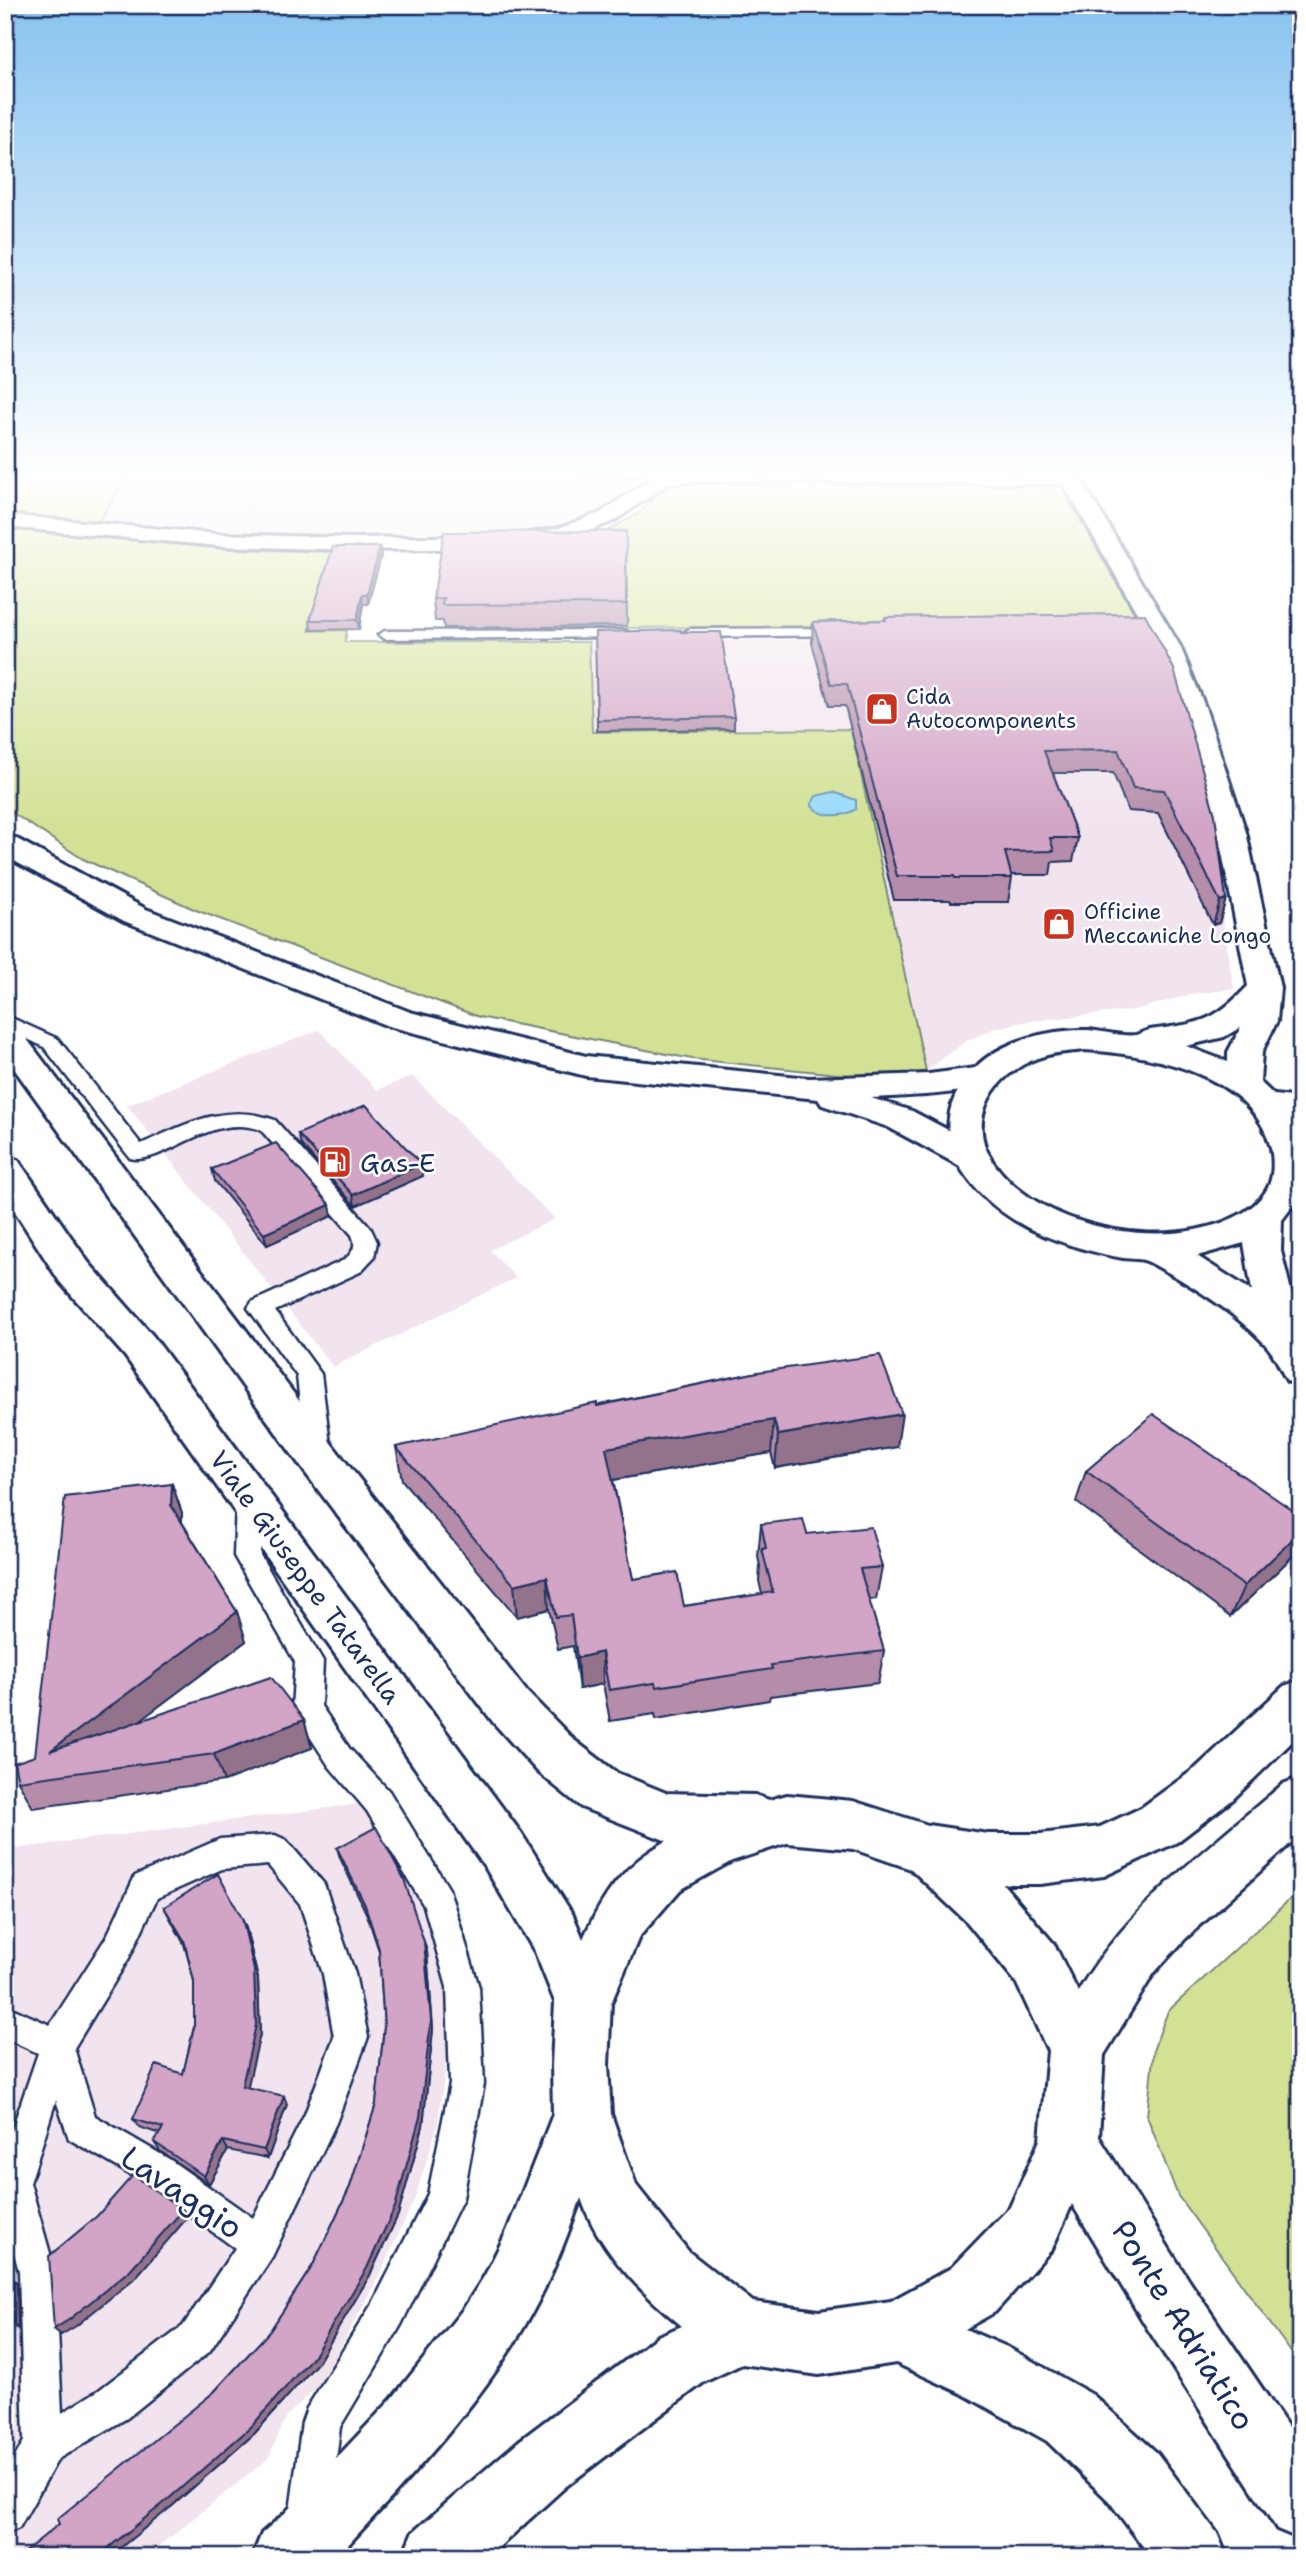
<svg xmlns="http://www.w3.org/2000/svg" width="1306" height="2562" viewBox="0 0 1306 2562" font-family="'Shantell Sans',sans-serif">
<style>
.built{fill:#f2e4ee}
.green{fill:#d3e195;stroke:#77887a;stroke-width:2}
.water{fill:#99d9fb;stroke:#6795bc;stroke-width:2}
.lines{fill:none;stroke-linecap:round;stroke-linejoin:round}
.lane-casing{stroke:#1b2f5e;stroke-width:5}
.street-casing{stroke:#1b2f5e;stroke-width:6}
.secondary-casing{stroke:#1b2f5e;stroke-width:6}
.lane{fill:#fff;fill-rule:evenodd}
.street{fill:#fff;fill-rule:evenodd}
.secondary{fill:#fff;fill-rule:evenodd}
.wall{fill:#b58daa;stroke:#1b2f5e;stroke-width:2}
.shaded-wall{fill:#93738b;stroke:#1b2f5e;stroke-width:2}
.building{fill:#d2a4c6;stroke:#1b2f5e;stroke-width:2}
.labels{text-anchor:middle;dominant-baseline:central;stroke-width:5;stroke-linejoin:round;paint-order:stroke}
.far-poi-label{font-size:21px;fill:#1b2f5e;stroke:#fff;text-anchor:start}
.poi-label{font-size:26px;fill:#1b2f5e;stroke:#fff;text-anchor:start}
.street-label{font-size:26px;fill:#1b2f5e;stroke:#fff}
.near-street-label{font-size:32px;fill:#1b2f5e;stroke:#fff}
</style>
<rect width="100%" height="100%" fill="#fff"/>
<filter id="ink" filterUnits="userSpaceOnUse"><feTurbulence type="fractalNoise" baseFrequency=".0143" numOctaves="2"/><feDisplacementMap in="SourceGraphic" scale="14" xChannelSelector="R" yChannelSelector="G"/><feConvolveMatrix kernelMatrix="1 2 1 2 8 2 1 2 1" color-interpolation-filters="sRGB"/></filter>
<g filter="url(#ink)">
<!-- built -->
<g class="built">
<polygon points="131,471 638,471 605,509 594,516 549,532 457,537 301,538 98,523"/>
<polygon points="1140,636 1213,859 1234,989 1192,994 1135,1010 1023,1022 993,1029 966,1041 926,1071 851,729 591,732 589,642"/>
<polygon points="319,1030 377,1090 413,1076 555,1219 490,1250 516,1278 333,1367 127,1105"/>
<polygon points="358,1804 386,1837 410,1880 431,1935 446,1988 448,2052 437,2127 415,2198 379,2276 322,2382 287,2416 268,2459 145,2557 5,2557 5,1850"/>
</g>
<!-- green -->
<g class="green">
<polygon points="5,471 131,471 98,523 5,515"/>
<polygon points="689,481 1061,487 1139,622 1133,624 627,628 626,553 603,533 636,515 664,489"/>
<polygon points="5,529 228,549 333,552 309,631 347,630 345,642 589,642 592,732 851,729 926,1071 896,1080 692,1059 479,1017 196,910 83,859 5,808"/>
<polygon points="1301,1889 1301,2366 1178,2196 1147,2116 1154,2048 1168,2011"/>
</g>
<!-- water -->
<path class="water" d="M 833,792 L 856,800 L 856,809 C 842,818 821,818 811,805 L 816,796 Z"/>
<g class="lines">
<defs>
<g id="lane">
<polygon points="572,471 665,471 683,477 677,480 654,476 577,474"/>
<polygon points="844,628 849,629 849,635 690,637 683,633 690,629"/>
<polygon points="624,630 631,634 629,637 385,639 378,635 385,631"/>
<path d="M 5,1015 L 58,1039 L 141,1144 C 187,1124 225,1102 275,1120 L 370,1227 L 377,1242 L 374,1257 L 360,1272 L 275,1311 L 321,1374 L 331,1452 L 327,1459 L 318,1462 L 309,1459 L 305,1452 L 297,1376 L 248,1308 L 252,1302 L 344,1260 C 353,1253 357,1246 352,1235 L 261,1130 C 209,1111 162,1167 130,1158 L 44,1047 L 5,1028 Z"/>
<polygon points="249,1492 258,1495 262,1502 260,1555 323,1661 321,1706 349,1748 389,1791 449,1889 479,1987 484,2084 463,2198 401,2325 340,2427 330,2511 324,2525 310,2531 296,2525 290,2511 302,2422 307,2408 375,2299 428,2194 450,2084 447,1987 424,1906 367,1811 329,1766 292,1709 295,1662 234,1556 236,1502 240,1495"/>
<path d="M 275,1835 L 286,1840 L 324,1884 L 355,1974 L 368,2037 L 336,2123 L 272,2257 L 209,2352 L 127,2418 L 58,2459 L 19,2528 L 5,2534 L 5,2475 L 24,2441 L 19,2271 L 5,2222 L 5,2150 L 38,2053 L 5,2038 L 5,2005 L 50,2025 L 107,1936 L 135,1876 L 220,1839 ZM 268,1865 L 300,1904 L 323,1974 L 334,2037 L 305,2114 L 253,2218 L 169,2159 L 95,2116 L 74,2048 L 129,1958 L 157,1898 L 222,1869 ZM 56,2100 L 69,2139 L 145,2183 L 235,2248 L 183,2326 L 99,2390 L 62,2413 L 55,2271 L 30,2183 Z"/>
</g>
<g id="street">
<polygon points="676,471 1070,472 1080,478 1070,484 694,481 668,484 614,521 571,538 513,548 353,550 218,546 5,527 5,515 218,534 353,538 513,536 559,528 600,513 656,475"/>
<path d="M 5,836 L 15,838 L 146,909 L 410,1012 L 586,1056 L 809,1078 L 929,1074 L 983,1067 L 995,1070 L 1000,1077 L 995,1084 C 954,1095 912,1096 871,1098 L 912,1111 L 986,1150 L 991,1158 L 986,1166 L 973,1170 L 960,1166 L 888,1127 L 822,1105 L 818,1099 L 586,1076 L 388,1026 L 124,921 L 5,856 Z"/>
<polygon points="1265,1094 1301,1098 1301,1120 1253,1113 1248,1105 1253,1097"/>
</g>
<g id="secondary">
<path d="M 1056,471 L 1076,471 L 1180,646 L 1205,707 L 1246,832 L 1280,988 L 1277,1021 L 1262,1052 L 1260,1082 L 1278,1099 L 1301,1134 L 1301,1195 L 1282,1220 L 1281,1251 L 1301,1331 L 1301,1385 L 1287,1381 C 1280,1369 1275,1354 1265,1344 C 1234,1311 1189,1283 1149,1262 C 1141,1258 1131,1259 1123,1258 C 1100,1254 1078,1248 1056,1240 C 985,1215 906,1140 975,1068 C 1001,1040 1052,1029 1088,1030 C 1101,1031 1125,1037 1136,1035 C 1140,1034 1145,1031 1150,1030 C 1199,1023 1212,1024 1248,986 L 1218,832 L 1179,707 L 1156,646 ZM 1241,1027 L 1228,1052 L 1228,1062 L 1186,1046 L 1224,1037 ZM 1085,1050 C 1148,1054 1253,1073 1271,1148 C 1274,1162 1274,1181 1264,1194 C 1249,1215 1220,1225 1195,1230 C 1129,1243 1033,1220 993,1162 C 964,1119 995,1073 1038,1058 C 1053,1052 1069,1052 1085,1050 ZM 1244,1243 L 1252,1291 L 1197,1256 Z"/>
<path d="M 5,1023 L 17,1026 L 334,1447 L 527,1692 L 574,1740 L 617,1773 L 666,1793 L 755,1795 L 769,1800 L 787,1795 L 853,1801 L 928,1825 L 988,1834 L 1040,1834 L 1100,1827 L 1141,1808 L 1196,1768 L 1284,1686 L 1301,1680 L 1301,1733 L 1232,1800 L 1177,1842 L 1104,1876 L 1040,1884 L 1003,1884 L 1054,1944 L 1078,1992 C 1128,1906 1209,1848 1283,1784 L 1301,1777 L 1301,1834 L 1185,1939 L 1154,1973 L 1104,2055 L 1099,2137 L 1190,2282 L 1301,2446 L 1301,2539 L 1277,2529 L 1146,2326 L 1072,2204 L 1052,2249 L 995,2312 L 965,2329 L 1007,2347 L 1093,2395 L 1157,2453 L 1217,2533 L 1227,2557 L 1151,2557 L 1109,2501 L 1047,2441 L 961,2393 L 896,2363 L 819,2375 L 742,2364 L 704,2382 L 565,2487 L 488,2557 L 402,2557 L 412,2533 L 519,2441 L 658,2336 L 682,2326 C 641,2293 598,2249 581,2198 C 566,2239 550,2282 528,2320 C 478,2409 405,2482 337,2557 L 252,2557 L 262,2533 L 283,2515 L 391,2400 L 464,2308 L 485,2275 L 507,2231 L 553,2114 L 552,2065 L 555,2002 L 535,1952 L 485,1867 L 125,1356 L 60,1282 L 5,1196 L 5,1156 L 18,1160 L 88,1262 L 153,1336 L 521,1833 L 573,1915 L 583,1939 C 604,1894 623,1865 667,1841 L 581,1807 L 538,1772 L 493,1722 L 304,1471 L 5,1056 ZM 787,1843 L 853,1849 L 911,1869 L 967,1922 L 1016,1982 L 1048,2051 L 1040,2140 L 1010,2207 L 951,2268 L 891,2301 L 819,2311 L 753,2302 L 689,2252 L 636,2185 L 611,2114 L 608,2065 L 611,2003 L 639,1937 L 680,1890 L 732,1861 Z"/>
</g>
</defs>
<!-- lane casing -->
<use href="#lane" class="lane-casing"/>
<!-- street casing -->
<use href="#street" class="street-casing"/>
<!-- secondary casing -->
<use href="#secondary" class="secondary-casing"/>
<!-- lane -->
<use href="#lane" class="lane"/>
<!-- street -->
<use href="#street" class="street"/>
<!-- secondary -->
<use href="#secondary" class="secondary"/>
</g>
<!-- wall -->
<g class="wall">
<polygon points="626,531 627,626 444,628 443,621 435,621 433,599"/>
<polygon points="380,547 381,556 368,604 363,604 359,629 311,630 310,620"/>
<polygon points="1145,614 1226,899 1219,923 1213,925 1158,813 1128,811 1113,773 1053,773 1078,838 1073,861 1052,862 1050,875 1012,875 1012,878 1008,902 951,902 950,900 894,900 845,706 829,706 812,643 813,622 885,620 885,617"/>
<polygon points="681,632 734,717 734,729 597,731 597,720"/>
<polygon points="298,1134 421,1164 423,1176 355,1206 301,1145"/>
<polygon points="212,1169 332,1216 267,1245 215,1181"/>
<polygon points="758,1372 897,1447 775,1468 771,1453 613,1480 633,1579 684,1606 762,1594 759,1581 760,1566 758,1557 761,1524 807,1534 882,1567 876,1599 869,1600 884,1651 878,1683 770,1696 769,1700 656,1719 655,1714 610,1721 603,1684 579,1689 573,1646 558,1649 549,1609 517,1617 402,1480 396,1447"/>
<polygon points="1086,1471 1301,1516 1301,1542 1295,1554 1230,1617 1076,1502"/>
<polygon points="172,1484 182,1513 182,1522 237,1612 246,1641 140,1720 304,1720 312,1748 224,1781 33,1808 18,1781 35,1756"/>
<polygon points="337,1848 424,1942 427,1952 433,2029 423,2126 398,2215 370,2275 319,2361 255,2433 171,2507 59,2524 214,2392 270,2331 313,2265 350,2187 376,2104 384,2027 379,1951 367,1915 340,1858"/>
<polygon points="164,1907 246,1928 258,1979 260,2034 247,2087 287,2104 268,2158 228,2150 209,2184 160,2151 154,2142 160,2134 139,2127 133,2119 183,2074 194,2027 194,1981 184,1944"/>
</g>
<!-- shaded-wall -->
<g class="shaded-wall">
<polygon points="380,547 381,556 368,604 367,594"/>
<polygon points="362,594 363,604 359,629 357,620"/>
<polygon points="1226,899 1219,923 1213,925 1220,901"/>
<polygon points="421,1164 423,1176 355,1206 353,1195"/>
<polygon points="330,1205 332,1216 267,1245 264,1234"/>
<polygon points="902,1414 897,1447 775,1468 778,1435"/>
<polygon points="774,1420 771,1453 607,1481 606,1448"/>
<polygon points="172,1484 182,1513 181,1535 171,1505"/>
<polygon points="1301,1531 1301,1542 1295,1554 1230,1617 1244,1586"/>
<polygon points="547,1577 549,1609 517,1617 514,1585"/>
<polygon points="237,1612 246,1641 70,1773 50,1751"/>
<polygon points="602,1652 603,1684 579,1689 577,1658"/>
<polygon points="304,1720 312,1748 224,1781 214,1754"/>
<polygon points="242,1918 246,1928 258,1979 260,2034 246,2094 242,2086"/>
<polygon points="424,1942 427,1952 433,2029 423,2126 398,2215 370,2275 319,2361 255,2433 171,2507 109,2557 97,2557 315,2354"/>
<polygon points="284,2096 287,2104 268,2158 264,2150"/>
<polygon points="223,2141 228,2150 209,2184 204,2176"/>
<polygon points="183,2210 188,2217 136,2277 76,2326 61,2335 54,2329"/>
<polygon points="10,2276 17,2283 18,2329 11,2322"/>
</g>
<!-- building -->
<g class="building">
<polygon points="626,531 626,604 442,605 443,598 433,599 444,532"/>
<polygon points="333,547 380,547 367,594 362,594 357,620 310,620"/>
<polygon points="1145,614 1174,669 1215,815 1226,899 1220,901 1164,790 1133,788 1118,750 1044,751 1078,838 1050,838 1054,851 1005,852 1012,878 955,878 954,876 897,876 847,684 831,684 813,622 886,620 885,617"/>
<polygon points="681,630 681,632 721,632 734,717 597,720 595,632"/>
<polygon points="366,1105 421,1164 353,1195 298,1134"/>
<polygon points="276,1143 330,1205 264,1234 212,1169"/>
<polygon points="880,1355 902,1414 778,1435 774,1420 606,1448 633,1579 677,1572 684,1606 773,1592 762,1549 766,1548 761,1524 803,1519 807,1534 871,1527 882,1567 860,1569 884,1651 771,1665 772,1669 656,1687 655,1683 609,1690 602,1652 577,1658 571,1615 556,1617 547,1577 514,1585 396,1447 597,1403 597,1406 758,1372"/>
<polygon points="1153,1414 1301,1516 1301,1531 1244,1586 1086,1471"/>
<polygon points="172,1484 171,1505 237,1612 50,1751 271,1677 304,1720 214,1754 18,1781 14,1763 35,1756 65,1497"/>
<polygon points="376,1827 404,1879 424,1942 431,2020 420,2117 395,2207 367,2268 315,2354 251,2427 165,2502 97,2557 18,2557 59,2524 57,2519 214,2392 270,2331 313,2265 350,2187 376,2104 384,2027 379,1949 365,1905 337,1848"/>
<polygon points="218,1874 242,1918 254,1970 256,2025 242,2086 284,2096 264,2150 223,2141 204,2176 154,2142 163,2128 133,2119 156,2065 183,2074 194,2027 194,1981 184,1940 164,1907"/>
<polygon points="133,2175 183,2210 130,2270 70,2319 54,2329 49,2256 97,2216"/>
<polygon points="10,2276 11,2322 5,2301 5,2278"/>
</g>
</g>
<!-- sky -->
<linearGradient id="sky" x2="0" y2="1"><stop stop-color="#88c3f0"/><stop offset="0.57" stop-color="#fff"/><stop offset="1" stop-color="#fff" stop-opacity="0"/></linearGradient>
<rect width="1306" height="830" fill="url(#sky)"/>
<!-- icons -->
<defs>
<symbol id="shop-square" viewBox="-11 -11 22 22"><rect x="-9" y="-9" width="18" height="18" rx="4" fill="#c8321e" stroke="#fff"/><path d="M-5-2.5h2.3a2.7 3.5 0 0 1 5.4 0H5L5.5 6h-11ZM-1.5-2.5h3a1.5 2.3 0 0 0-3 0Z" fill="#fff"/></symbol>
<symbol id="fuel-square" viewBox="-11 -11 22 22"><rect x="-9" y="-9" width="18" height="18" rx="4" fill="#c8321e" stroke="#fff"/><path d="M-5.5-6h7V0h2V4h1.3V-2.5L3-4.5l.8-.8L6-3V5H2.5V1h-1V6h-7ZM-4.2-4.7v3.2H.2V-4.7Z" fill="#fff"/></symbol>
</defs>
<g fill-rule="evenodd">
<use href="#shop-square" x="863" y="690" width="38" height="38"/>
<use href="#shop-square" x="1040" y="905" width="38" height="38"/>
<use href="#fuel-square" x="316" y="1143" width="38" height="38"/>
</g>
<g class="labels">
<!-- far-poi labels -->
<g class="far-poi-label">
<text x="906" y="697">Cida<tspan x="906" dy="24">Autocomponents</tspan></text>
<text x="1084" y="912">Officine<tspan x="1084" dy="24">Meccaniche Longo</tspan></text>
</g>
<!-- poi labels -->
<g class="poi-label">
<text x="360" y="1162">Gas-E</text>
</g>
<!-- street labels -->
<g class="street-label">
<text transform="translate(306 1577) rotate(54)">Viale Giuseppe Tatarella</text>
</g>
<!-- near-street labels -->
<g class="near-street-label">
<text transform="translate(182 2192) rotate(34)">Lavaggio</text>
<text transform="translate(1184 2325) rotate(58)">Ponte Adriatico</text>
</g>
</g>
<!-- margin -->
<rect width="1306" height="2562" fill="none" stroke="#fff" stroke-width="28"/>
<rect x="14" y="14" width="1278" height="2534" fill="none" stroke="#1b2f5e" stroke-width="2.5" filter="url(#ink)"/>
</svg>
